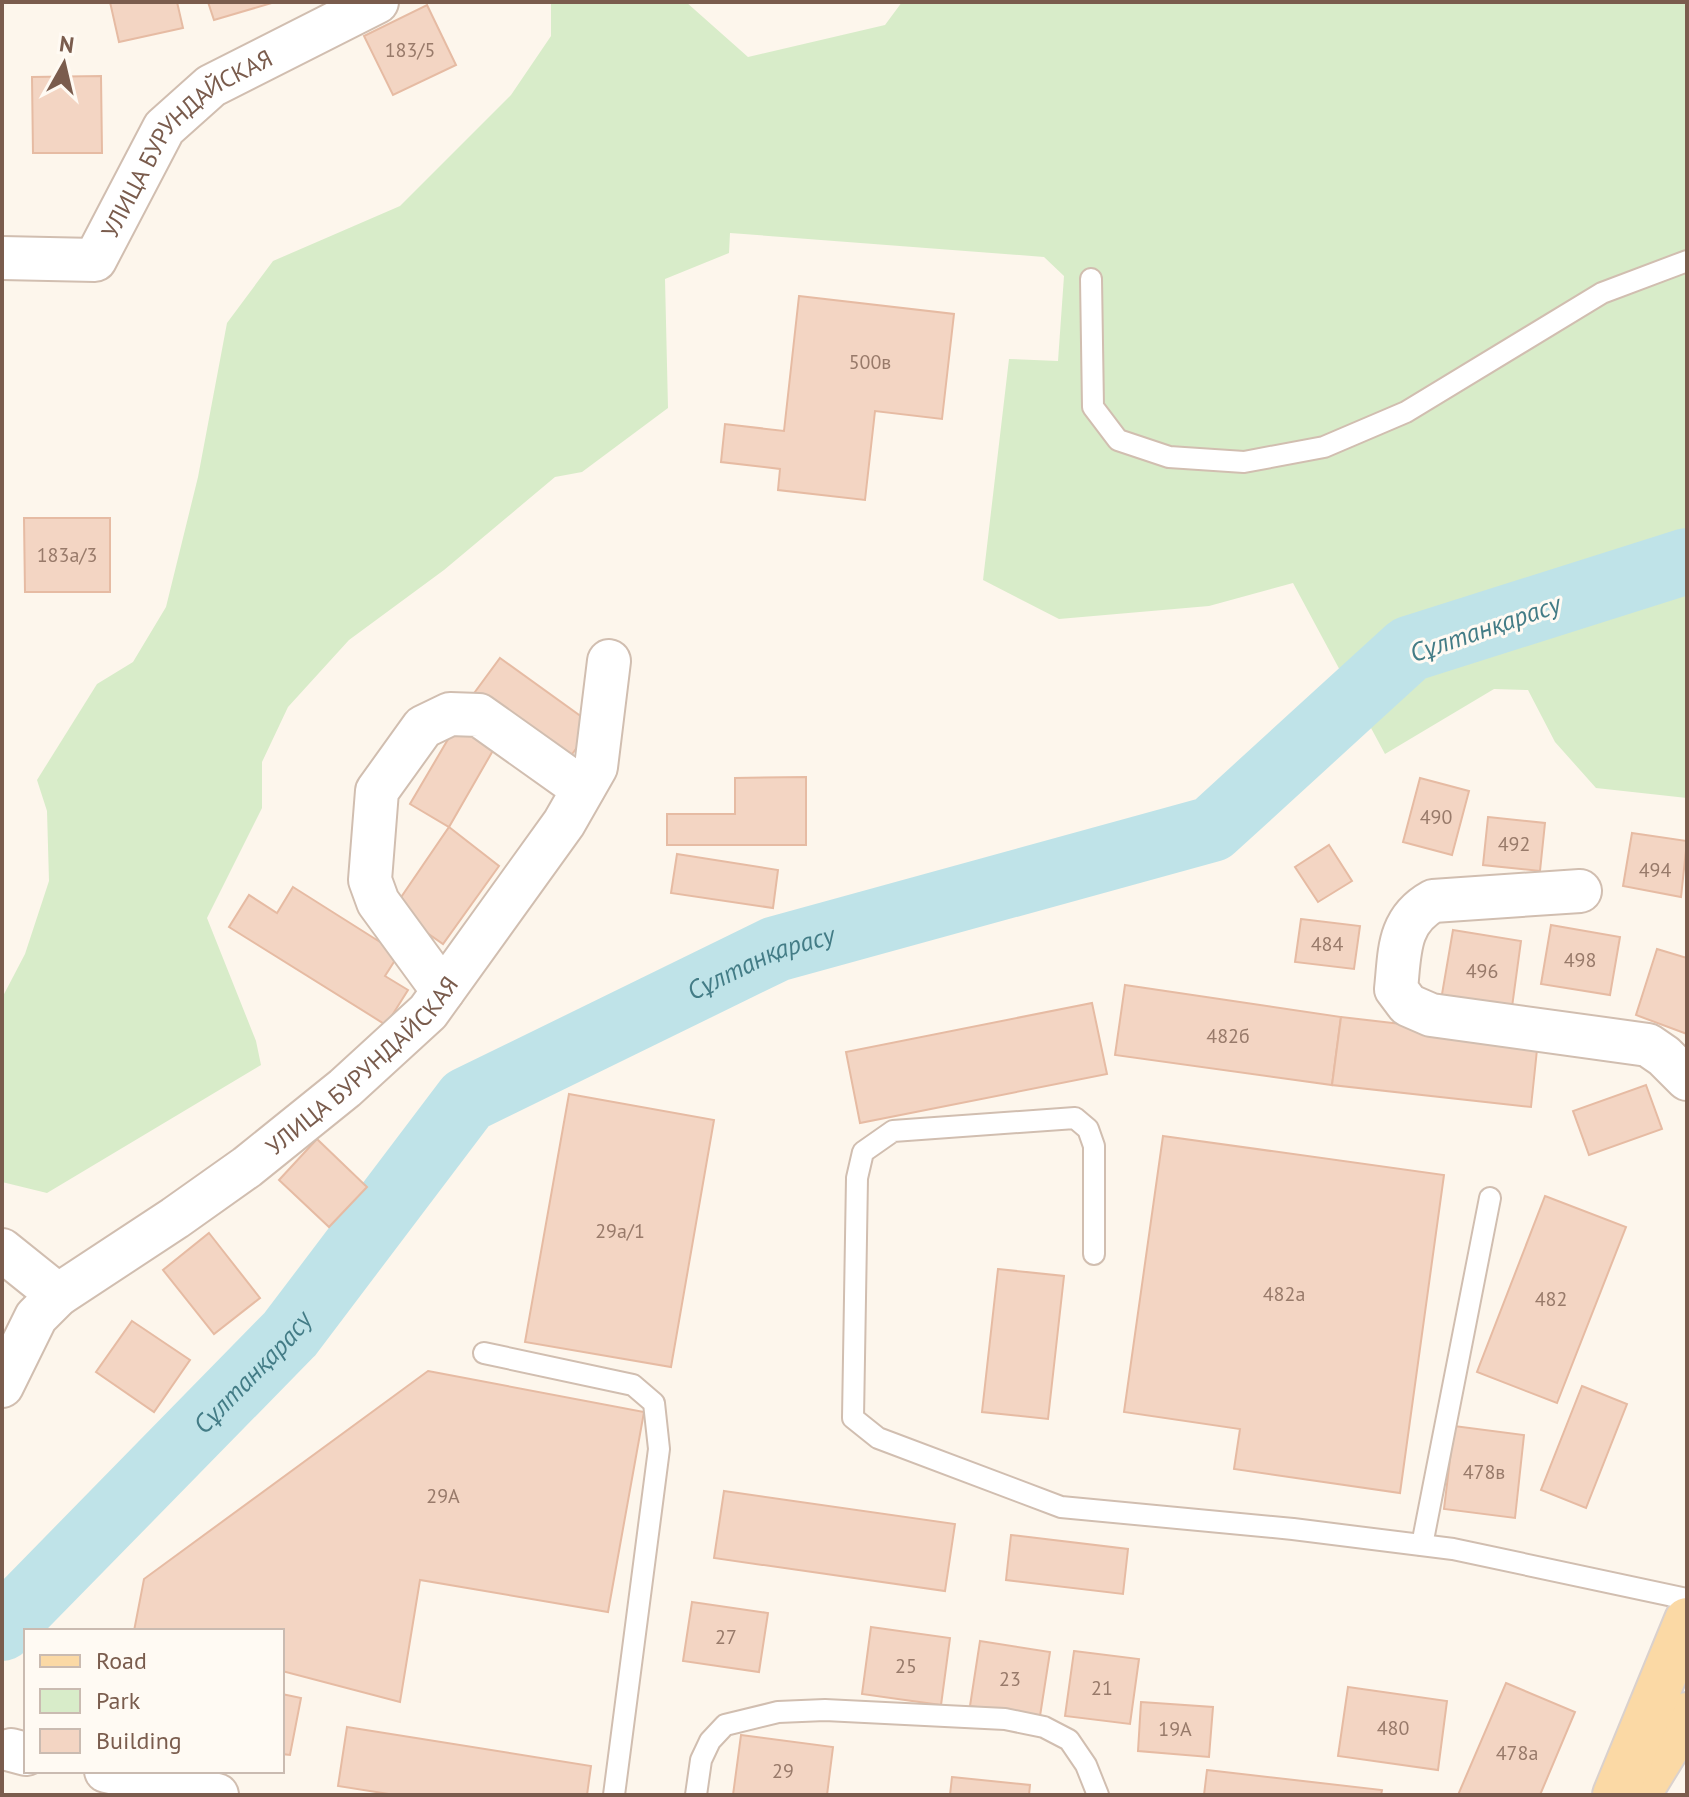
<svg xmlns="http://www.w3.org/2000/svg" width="1689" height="1797" viewBox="0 0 1689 1797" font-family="'PT Sans',sans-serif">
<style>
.green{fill:#d8ecc9}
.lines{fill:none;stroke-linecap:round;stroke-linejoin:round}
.river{stroke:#bfe3e8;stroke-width:66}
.building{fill:#f3d5c3;stroke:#e6bba3;stroke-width:2}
.lane-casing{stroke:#d1beb0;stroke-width:24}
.street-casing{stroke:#d1beb0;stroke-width:46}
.primary-casing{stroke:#dad1cd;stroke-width:48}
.lane{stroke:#fff;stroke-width:20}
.street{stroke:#fff;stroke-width:42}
.primary{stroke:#fbd9a5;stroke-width:44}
.labels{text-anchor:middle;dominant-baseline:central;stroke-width:6;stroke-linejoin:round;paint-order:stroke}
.number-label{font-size:20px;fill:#987a6a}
.street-label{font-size:24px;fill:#7a5c4d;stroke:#fffaf3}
.water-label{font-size:26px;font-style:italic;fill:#437c86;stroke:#fffaf3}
</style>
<rect width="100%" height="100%" fill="#fdf6ec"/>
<!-- green -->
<polygon class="green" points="551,2 686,2 748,57 885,25 902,2 1687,2 1687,798 1596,788 1555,742 1528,690 1494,689 1385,754 1293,583 1209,606 1059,619 983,580 1009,359 1058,361 1064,276 1044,257 730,233 729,253 665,279 668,408 582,472 555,477 444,570 349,640 288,707 262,762 262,808 207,918 256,1041 261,1065 47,1193 2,1182 2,998 25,954 49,881 47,811 37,780 97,684 133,662 166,607 198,477 227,323 273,261 400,206 511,95 551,36"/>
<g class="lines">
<!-- river -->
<path class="river" id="s1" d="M 2,1628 L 290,1334 L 467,1100 L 776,949 L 1212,829 L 1409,649 L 1687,561"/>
</g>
<!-- building -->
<g class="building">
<polygon points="110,2 177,2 183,28 119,42"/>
<polygon points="208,2 275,2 214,20"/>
<polygon points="427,5 456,65 393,95 364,36"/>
<polygon points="101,76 102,153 33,153 32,77"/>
<polygon points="799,296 954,314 942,419 875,411 865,500 778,490 780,469 721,462 725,424 784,431"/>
<polygon points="24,518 110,518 110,592 25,592"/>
<polygon points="500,658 593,725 565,764 472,696"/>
<polygon points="457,724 495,747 449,827 410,804"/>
<polygon points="806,777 806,845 667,845 667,814 735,814 735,778"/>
<polygon points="1420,778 1469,791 1452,855 1403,842"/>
<polygon points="1488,817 1545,823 1540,871 1483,865"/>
<polygon points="449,827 499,866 443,944 393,909"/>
<polygon points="1632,833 1687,841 1681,897 1623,886"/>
<polygon points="1329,845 1352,881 1318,902 1295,867"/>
<polygon points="677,854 778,870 773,908 671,893"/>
<polygon points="293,887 399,954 385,976 408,990 386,1025 229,927 249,895 277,913"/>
<polygon points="1301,919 1360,926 1354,969 1295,962"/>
<polygon points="1551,925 1620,937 1610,995 1541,984"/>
<polygon points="1453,930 1521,941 1512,1007 1441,1000"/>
<polygon points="1657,949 1687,958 1687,1034 1636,1015"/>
<polygon points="1125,985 1341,1017 1332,1085 1115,1055"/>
<polygon points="1092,1003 1107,1074 860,1123 846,1052"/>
<polygon points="1341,1017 1538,1040 1531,1107 1332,1085"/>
<polygon points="1646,1085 1662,1129 1589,1155 1573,1111"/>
<polygon points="569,1094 714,1120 671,1367 525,1342"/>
<polygon points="1163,1136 1444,1175 1400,1493 1234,1469 1240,1429 1124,1412"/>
<polygon points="317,1139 367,1187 329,1227 279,1180"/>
<polygon points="1545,1196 1626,1227 1557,1403 1477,1372"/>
<polygon points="209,1233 260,1298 214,1334 163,1270"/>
<polygon points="998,1269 1064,1276 1048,1419 982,1412"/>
<polygon points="132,1321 190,1360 154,1412 96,1372"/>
<polygon points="428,1371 644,1412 608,1612 420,1580 400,1702 282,1671 282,1631 134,1631 144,1579"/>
<polygon points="1582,1386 1627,1404 1586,1508 1541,1490"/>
<polygon points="1454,1426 1524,1435 1515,1518 1444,1509"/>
<polygon points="724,1491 955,1524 945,1591 714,1558"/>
<polygon points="1011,1535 1128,1549 1123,1594 1006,1580"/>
<polygon points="692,1602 768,1613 759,1672 683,1661"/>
<polygon points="871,1627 950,1638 941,1705 862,1694"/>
<polygon points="980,1641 1050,1652 1040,1716 970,1706"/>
<polygon points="1074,1651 1139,1659 1130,1724 1065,1716"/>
<polygon points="1506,1683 1575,1712 1540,1795 1458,1795"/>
<polygon points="1348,1687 1447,1701 1438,1770 1338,1756"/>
<polygon points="282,1694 301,1698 290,1755 282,1754"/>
<polygon points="1141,1702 1213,1707 1209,1757 1138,1751"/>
<polygon points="347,1727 591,1766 587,1795 395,1795 338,1786"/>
<polygon points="741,1735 833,1747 827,1795 733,1795"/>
<polygon points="1207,1770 1382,1790 1381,1795 1204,1795"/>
<polygon points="952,1777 1030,1785 1029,1795 950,1795"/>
</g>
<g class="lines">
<defs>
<g id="lane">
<polyline points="1091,279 1093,407 1118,440 1169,457 1244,462 1324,447 1406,412 1602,293 1687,261"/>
<polyline points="1094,1254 1094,1146 1088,1129 1075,1118 893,1131 863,1152 857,1178 853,1418 878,1438 1061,1507 1293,1529 1453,1549 1687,1599"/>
<polyline points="484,1353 633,1385 654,1403 659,1449 614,1795"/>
<polyline points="1422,1545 1490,1198"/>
<polyline points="696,1795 701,1760 710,1741 725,1725 778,1712 825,1710 1005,1719 1044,1727 1069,1740 1086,1765 1098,1795"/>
</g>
<g id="street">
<path id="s2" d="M 2,258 L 95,260 L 164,128 L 211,86 L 377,2"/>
<path d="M 1580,891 L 1433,901 C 1397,921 1400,953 1396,989 L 1408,1005 L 1431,1015 L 1648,1045 L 1664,1056 L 1687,1079"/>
<polyline points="443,991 378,902 370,880 377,791 423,727 450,714 479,715 583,789"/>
<polyline points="2,1250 58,1295"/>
<path id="s3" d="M 2,1386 L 36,1317 L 58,1295 L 175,1218 L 247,1167 L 345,1088 L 428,1012 L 564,823 L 596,767 L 609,661"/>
<polyline points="11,1750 26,1754"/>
<polyline points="106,1771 217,1795"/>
</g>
<g id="primary">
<polyline points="1639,1793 1687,1715"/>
<polyline points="1615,1795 1687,1620"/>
</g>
</defs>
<!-- lane casing -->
<use href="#lane" class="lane-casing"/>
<!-- street casing -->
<use href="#street" class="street-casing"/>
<!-- primary casing -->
<use href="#primary" class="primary-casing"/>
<!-- lane -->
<use href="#lane" class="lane"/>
<!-- street -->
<use href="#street" class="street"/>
<!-- primary -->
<use href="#primary" class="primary"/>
</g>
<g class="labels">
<!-- number labels -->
<g class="number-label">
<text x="410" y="50">183/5</text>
<text x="870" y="362">500в</text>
<text x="67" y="555">183а/3</text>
<text x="1436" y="817">490</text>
<text x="1514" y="844">492</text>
<text x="1655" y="870">494</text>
<text x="1327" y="944">484</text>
<text x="1580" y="960">498</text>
<text x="1482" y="971">496</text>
<text x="1228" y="1036">482б</text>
<text x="620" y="1231">29а/1</text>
<text x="1284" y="1294">482а</text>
<text x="1551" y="1299">482</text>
<text x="1484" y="1472">478в</text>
<text x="443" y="1496">29А</text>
<text x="726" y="1637">27</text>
<text x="906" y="1666">25</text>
<text x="1010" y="1679">23</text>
<text x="1102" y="1688">21</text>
<text x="1393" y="1728">480</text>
<text x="1175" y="1729">19А</text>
<text x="1517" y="1753">478а</text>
<text x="783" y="1771">29</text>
</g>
<!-- street labels -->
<g class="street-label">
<text stroke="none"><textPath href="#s2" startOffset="246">УЛИЦА БУРУНДАЙСКАЯ</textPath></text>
<text stroke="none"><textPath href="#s3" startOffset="490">УЛИЦА БУРУНДАЙСКАЯ</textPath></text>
</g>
<!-- water labels -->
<g class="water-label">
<text transform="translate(1485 628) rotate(-19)">Сұлтанқарасу</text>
<text stroke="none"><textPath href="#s1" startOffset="1030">Сұлтанқарасу</textPath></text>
<text stroke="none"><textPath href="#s1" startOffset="358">Сұлтанқарасу</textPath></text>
</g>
</g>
<!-- border -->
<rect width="1689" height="1797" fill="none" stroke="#7a5c4d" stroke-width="8"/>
<!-- legend -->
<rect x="24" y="1629" width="260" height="144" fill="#fffaf3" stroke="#cabbb1" stroke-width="2"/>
<rect x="40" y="1655" width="40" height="12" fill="#fbd9a5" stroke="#cabbb1" stroke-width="2"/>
<text x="96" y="1669" font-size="24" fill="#7a5c4d">Road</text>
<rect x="40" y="1689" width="40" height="24" fill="#d8ecc9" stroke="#cabbb1" stroke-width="2"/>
<text x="96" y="1709" font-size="24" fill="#7a5c4d">Park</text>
<rect x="40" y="1729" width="40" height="24" fill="#f3d5c3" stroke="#cabbb1" stroke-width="2"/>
<text x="96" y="1749" font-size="24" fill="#7a5c4d">Building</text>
<!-- north arrow -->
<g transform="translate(64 64) rotate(8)" stroke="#fffaf3" stroke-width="6" paint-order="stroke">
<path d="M0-6L14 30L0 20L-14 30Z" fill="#7a5c4d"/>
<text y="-12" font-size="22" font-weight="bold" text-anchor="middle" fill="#7a5c4d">N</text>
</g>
</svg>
